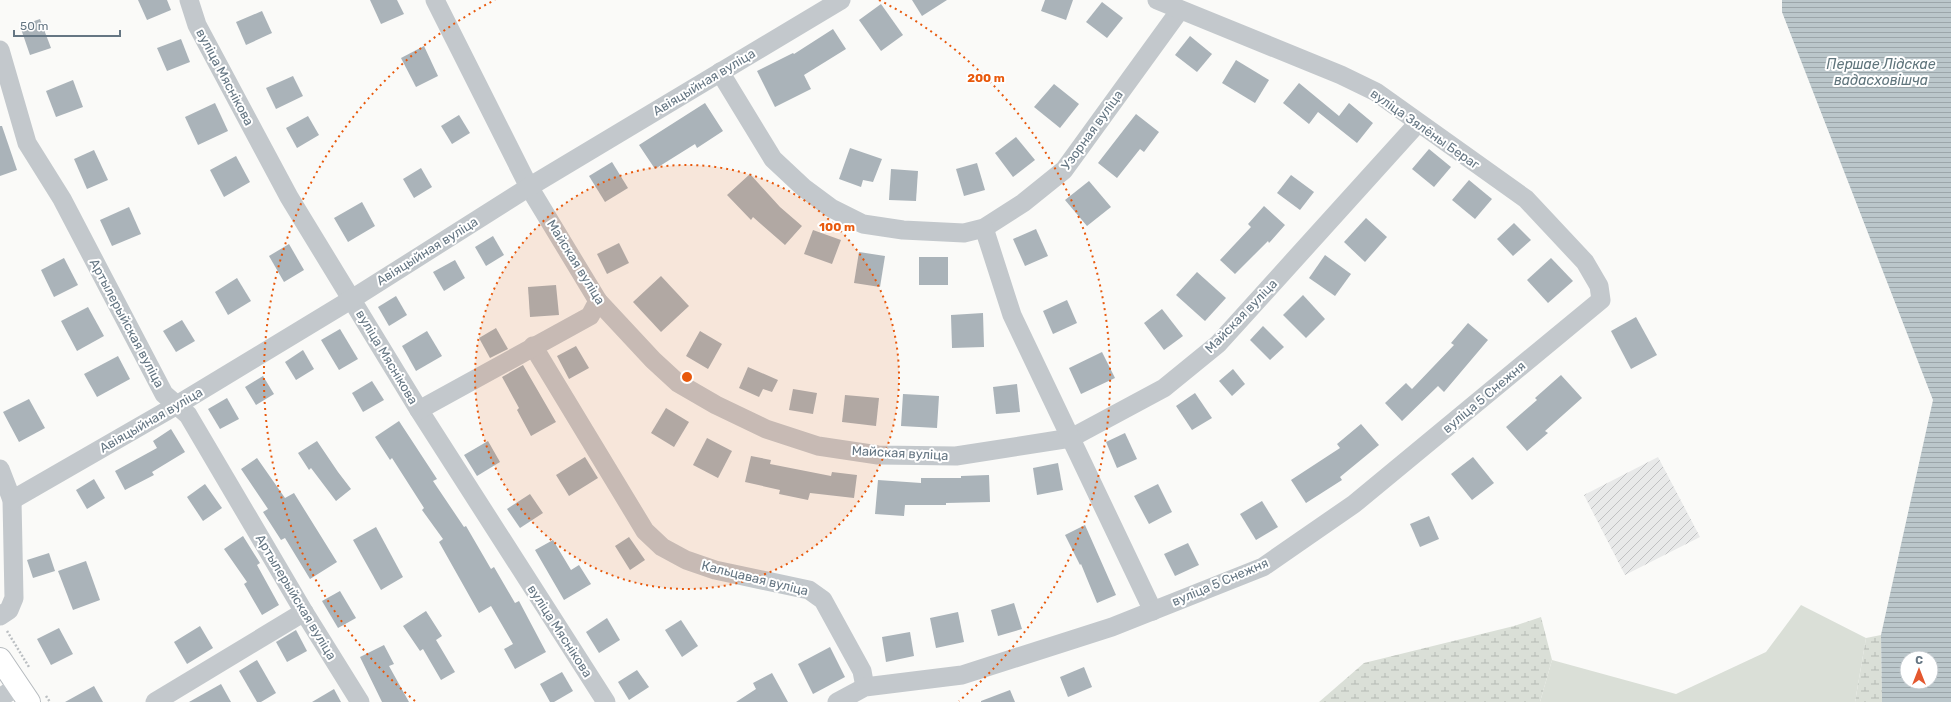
<svg xmlns="http://www.w3.org/2000/svg" width="1951" height="702" viewBox="0 0 1951 702" font-family="Rubik,sans-serif">
<style>
.industrial{fill:url(#industrial-furrows)}
.grass{fill:#dadfd7}
.wetland{fill:url(#wetland-marsh)}
.water{fill:url(#water-rules);fill-rule:evenodd}
.building{fill:#aab3b9}
.lines{fill:none;stroke-linecap:round;stroke-linejoin:round}
.major-casing{stroke:#b5babe;stroke-width:24}
.path{stroke:#bbbfc2;stroke-width:2.5;stroke-dasharray:2 2;stroke-linecap:butt}
.minor{stroke:#c3c8cc;stroke-width:19}
.major{stroke:#fff;stroke-width:22}
.ring{fill:none;stroke:#e8590c;stroke-width:2;stroke-dasharray:2 4}
.labels{text-anchor:middle;dominant-baseline:central;stroke-width:4;stroke-linejoin:round;paint-order:stroke}
.street-label{font-size:13px;fill:#657683;stroke:#fff}
.water-label{font-size:14px;font-style:italic;fill:#60757c;stroke:#fff}
.centre{fill:#e8590c;stroke:#fff;stroke-width:2}
.ring-label{font-size:12px;text-anchor:middle;font-weight:bold;fill:#e8590c;stroke:#fff;stroke-width:4;stroke-linejoin:round;paint-order:stroke}
</style>
<defs>
<pattern id="industrial-furrows" width="10" height="10" patternUnits="userSpaceOnUse"><rect width="10" height="10" fill="#e8e9e9"/><path d="M-1 1l2-2M0 10L10 0M9 11l2-2" fill="none" stroke="#c0c1c2"/></pattern>
<pattern id="wetland-marsh" width="20" height="14" patternUnits="userSpaceOnUse"><rect width="20" height="14" fill="#dadfd7"/><path d="M1 5h8M5 5V1M11 12h8M15 12V8" fill="none" stroke="#b4b9b4"/></pattern>
<pattern id="water-rules" width="6" height="5" patternUnits="userSpaceOnUse"><rect width="6" height="5" fill="#bbc7cb"/><path d="M0 2.5h6" fill="none" stroke="#9ca6aa"/></pattern>
</defs>
<rect width="100%" height="100%" fill="#fafaf8"/>
<!-- industrial -->
<polygon class="industrial" points="1658,457 1700,537 1625,575 1584,495"/>
<!-- grass -->
<polygon class="grass" points="1801,605 1866,638 1855,702 1540,702 1552,660 1676,694 1766,652"/>
<!-- wetland -->
<g class="wetland">
<polygon points="1541,617 1552,660 1540,702 1319,702 1364,663 1514,626"/>
<polygon points="1881,635 1882,702 1855,702 1866,638"/>
</g>
<!-- water -->
<path class="water" d="M 1782,0 L 1951,0 L 1951,702 L 1882,702 L 1881,635 L 1933,400 L 1782,12 ZM 1907,658 L 1931,658 L 1931,682 L 1907,682 Z"/>
<!-- building -->
<g class="building">
<polygon points="138,0 167,0 171,10 147,20"/>
<polygon points="370,0 397,0 404,14 381,24"/>
<polygon points="912,0 947,0 922,16"/>
<polygon points="1045,0 1073,0 1066,20 1041,11"/>
<polygon points="1102,2 1123,18 1107,38 1086,22"/>
<polygon points="881,4 903,35 881,51 859,20"/>
<polygon points="262,11 272,33 246,45 236,22"/>
<polygon points="40,19 51,48 30,55 20,26"/>
<polygon points="833,29 846,49 804,75 811,89 775,107 757,71 793,53 794,54"/>
<polygon points="1190,36 1212,54 1197,72 1175,55"/>
<polygon points="181,39 190,62 167,71 157,48"/>
<polygon points="424,46 438,76 416,87 401,58"/>
<polygon points="1236,60 1269,80 1255,103 1222,83"/>
<polygon points="293,76 303,96 276,109 266,88"/>
<polygon points="73,80 83,107 56,117 46,91"/>
<polygon points="1299,83 1339,116 1349,103 1373,123 1357,143 1318,112 1309,124 1283,103"/>
<polygon points="1054,84 1079,104 1060,128 1034,107"/>
<polygon points="215,103 228,131 198,145 185,117"/>
<polygon points="705,103 723,131 697,148 695,144 655,169 639,145"/>
<polygon points="1136,114 1159,132 1144,152 1140,149 1117,178 1098,163"/>
<polygon points="459,115 470,133 452,144 441,126"/>
<polygon points="308,116 319,135 297,148 286,128"/>
<polygon points="0,126 2,126 17,170 0,176"/>
<polygon points="1016,137 1035,160 1013,177 995,153"/>
<polygon points="850,148 882,159 873,182 863,180 861,187 839,179"/>
<polygon points="1429,149 1451,167 1434,187 1412,169"/>
<polygon points="94,150 108,180 87,189 74,159"/>
<polygon points="236,156 250,182 224,197 210,170"/>
<polygon points="612,162 628,188 605,202 589,176"/>
<polygon points="977,163 985,190 964,196 956,169"/>
<polygon points="421,168 432,187 414,198 403,179"/>
<polygon points="891,169 918,171 916,201 889,200"/>
<polygon points="750,174 780,207 802,226 785,245 753,217 751,220 727,195"/>
<polygon points="1291,175 1314,192 1300,210 1277,193"/>
<polygon points="1469,180 1492,199 1475,219 1452,200"/>
<polygon points="1089,181 1111,207 1087,226 1065,200"/>
<polygon points="362,202 375,226 348,242 334,218"/>
<polygon points="1264,206 1285,225 1269,243 1268,241 1235,274 1220,260 1251,227 1248,224"/>
<polygon points="129,207 141,234 112,246 100,220"/>
<polygon points="1366,218 1387,237 1365,262 1344,242"/>
<polygon points="1514,223 1531,240 1513,256 1497,239"/>
<polygon points="1036,229 1048,256 1025,266 1013,239"/>
<polygon points="813,230 841,240 832,264 804,254"/>
<polygon points="493,236 504,255 486,266 475,247"/>
<polygon points="619,243 629,263 607,274 597,254"/>
<polygon points="289,244 304,270 284,282 269,256"/>
<polygon points="859,252 885,256 880,287 854,283"/>
<polygon points="1325,255 1351,274 1335,296 1309,278"/>
<rect x="919" y="257" width="29" height="28"/>
<polygon points="64,258 78,285 54,297 41,270"/>
<polygon points="1551,258 1573,281 1548,303 1527,280"/>
<polygon points="455,260 465,278 444,291 433,272"/>
<polygon points="1197,272 1226,298 1205,321 1176,295"/>
<polygon points="661,276 689,306 661,332 633,302"/>
<polygon points="237,278 251,301 228,315 215,292"/>
<polygon points="556,285 559,315 530,317 528,287"/>
<polygon points="1303,295 1325,319 1306,338 1283,315"/>
<polygon points="396,296 407,315 389,326 378,307"/>
<polygon points="1067,300 1077,323 1053,334 1043,311"/>
<polygon points="88,307 104,336 77,351 61,321"/>
<polygon points="1162,309 1183,336 1164,350 1144,323"/>
<polygon points="983,313 984,347 952,348 951,315"/>
<polygon points="1636,317 1657,355 1631,369 1611,331"/>
<polygon points="182,320 195,341 176,352 163,331"/>
<polygon points="1468,323 1488,340 1444,392 1438,386 1402,421 1385,403 1406,383 1412,389 1454,345 1451,343"/>
<polygon points="1263,326 1284,347 1270,360 1250,340"/>
<polygon points="496,328 508,349 490,358 479,338"/>
<polygon points="340,329 358,359 339,370 321,340"/>
<polygon points="427,331 442,356 416,371 402,346"/>
<polygon points="700,331 722,344 708,369 686,356"/>
<polygon points="576,346 589,368 569,379 557,356"/>
<polygon points="303,350 314,369 296,380 285,362"/>
<polygon points="1102,352 1115,378 1081,394 1069,368"/>
<polygon points="118,356 130,379 97,397 84,374"/>
<polygon points="523,365 556,422 531,436 517,410 519,408 502,377"/>
<polygon points="748,367 778,380 772,392 763,389 759,397 739,388"/>
<polygon points="1233,369 1245,384 1232,396 1219,381"/>
<polygon points="1561,375 1582,398 1545,431 1548,433 1527,451 1506,427 1537,400 1535,398"/>
<polygon points="263,376 274,394 256,405 245,387"/>
<polygon points="372,381 384,400 363,412 352,393"/>
<polygon points="1017,384 1020,412 996,414 993,387"/>
<polygon points="793,389 817,393 813,414 789,410"/>
<polygon points="1195,393 1212,418 1192,430 1176,406"/>
<polygon points="903,394 939,396 937,428 901,426"/>
<polygon points="845,395 879,398 876,426 842,422"/>
<polygon points="227,398 239,419 220,429 208,409"/>
<polygon points="29,399 45,428 19,442 3,412"/>
<polygon points="666,408 689,422 674,447 651,433"/>
<polygon points="399,421 437,479 433,481 464,527 466,526 491,569 494,567 515,603 519,601 546,652 515,669 504,649 513,644 491,606 479,613 439,542 443,539 422,510 424,508 392,458 390,460 375,437"/>
<polygon points="1361,424 1379,445 1340,477 1342,480 1306,503 1291,480 1340,448 1337,444"/>
<polygon points="171,429 185,452 152,472 154,475 125,490 115,471 157,448 153,441"/>
<polygon points="1125,433 1137,459 1117,468 1106,442"/>
<polygon points="707,438 732,451 718,478 693,465"/>
<polygon points="317,441 338,472 351,489 336,501 311,468 309,470 298,453"/>
<polygon points="488,441 500,462 477,476 464,455"/>
<polygon points="751,456 771,460 770,464 831,476 832,472 857,475 854,498 810,493 808,500 779,494 780,490 745,482"/>
<polygon points="585,457 598,478 569,496 556,475"/>
<polygon points="1473,457 1494,483 1472,500 1451,474"/>
<polygon points="257,458 285,498 294,493 337,562 310,579 285,538 281,540 263,512 268,509 241,469"/>
<polygon points="1058,463 1063,490 1037,495 1033,468"/>
<polygon points="989,475 990,502 946,503 946,505 905,505 904,516 875,514 878,480 921,483 921,478 961,478 961,476"/>
<polygon points="94,479 105,498 87,509 76,490"/>
<polygon points="205,484 222,508 203,521 187,497"/>
<polygon points="1158,484 1172,512 1149,524 1134,496"/>
<polygon points="530,494 543,513 520,528 507,509"/>
<polygon points="1262,501 1278,527 1256,540 1240,514"/>
<polygon points="1429,516 1439,539 1420,547 1410,524"/>
<polygon points="1085,525 1116,595 1097,603 1081,564 1080,565 1065,535"/>
<polygon points="376,527 403,577 381,590 353,540"/>
<polygon points="243,536 260,563 257,565 279,605 262,615 244,584 247,582 224,549"/>
<polygon points="629,537 645,560 630,570 615,546"/>
<polygon points="553,540 571,570 579,565 591,584 564,600 535,550"/>
<polygon points="1188,543 1199,565 1175,576 1164,554"/>
<polygon points="49,553 55,571 33,578 27,560"/>
<polygon points="86,561 100,600 73,610 58,571"/>
<polygon points="340,591 356,618 338,628 322,601"/>
<polygon points="1014,603 1022,629 998,636 991,610"/>
<polygon points="426,611 442,636 436,640 455,672 441,680 423,649 420,651 403,626"/>
<polygon points="958,612 964,642 936,648 930,618"/>
<polygon points="607,618 620,640 599,653 586,632"/>
<polygon points="681,620 698,646 682,657 665,630"/>
<polygon points="200,626 213,648 187,664 174,642"/>
<polygon points="59,628 73,654 51,665 37,639"/>
<polygon points="296,630 307,651 287,662 276,642"/>
<polygon points="910,632 914,656 886,662 882,637"/>
<polygon points="384,645 394,664 389,666 409,702 382,702 360,657"/>
<polygon points="830,647 845,677 813,694 798,664"/>
<polygon points="257,660 276,693 261,702 257,702 239,671"/>
<polygon points="1084,667 1092,687 1068,697 1060,677"/>
<polygon points="637,670 649,687 629,700 618,682"/>
<polygon points="562,672 573,691 554,702 550,702 540,684"/>
<polygon points="772,673 788,702 736,702 756,689 753,683"/>
<polygon points="221,684 231,702 189,702"/>
<polygon points="94,686 103,702 65,702"/>
<polygon points="334,689 341,702 312,702"/>
<polygon points="1010,690 1015,702 981,702 981,701"/>
</g>
<g class="lines">
<defs>
<polyline id="major" points="0,659 29,702"/>
</defs>
<!-- major casing -->
<use href="#major" class="major-casing"/>
<!-- path -->
<g class="path">
<polyline points="7,631 29,667"/>
<polyline points="46,696 50,702"/>
</g>
<!-- minor -->
<g class="minor">
<polyline points="189,0 197,25 289,197 419,410 606,702"/>
<polyline points="435,0 529,187 598,301 653,360 678,383 716,405 766,429 818,446 878,455 956,456 1071,438 1164,388 1218,344 1418,123"/>
<polyline points="0,50 27,143 62,199 164,394 188,415 304,612 360,702"/>
<polyline points="720,72 773,159 804,188 831,208 863,224 903,230 964,233 984,228 1023,203 1064,170 1180,10"/>
<polyline points="984,228 1012,315 1153,611"/>
<polyline points="533,346 645,531 662,547 686,560 715,570 809,590 823,600 862,671 865,687"/>
<polyline points="419,410 590,316 598,301"/>
<polyline points="0,469 12,500 14,598 9,610 0,616"/>
<polyline points="12,500 177,405 352,299 529,187 841,0"/>
<polyline points="0,698 18,686"/>
<polyline points="155,702 304,612"/>
<polyline points="837,702 865,687 962,675 1112,627 1263,567 1354,504 1601,300 1599,286 1585,262 1526,199 1376,92 1341,75 1157,0"/>
</g>
<!-- major -->
<use href="#major" class="major"/>
</g>
<!-- distance rings -->
<circle cx="687" cy="377" r="212" fill="#e8590c" fill-opacity=".12"/>
<g class="ring">
<circle cx="687" cy="377" r="212"/>
<path d="M415 701A423 423 0 0 1 495 0M879 0A423 423 0 0 1 959 701"/>
</g>
<g class="labels">
<!-- street labels -->
<g class="street-label">
<text transform="translate(225 77) rotate(62)">вуліца Мяснікова</text>
<text transform="translate(704 82) rotate(-31)">Авіяцыйная вуліца</text>
<text transform="translate(1425 129) rotate(35)">вуліца Зялёны Бераг</text>
<text transform="translate(1092 130) rotate(-54)">Узорная вуліца</text>
<text transform="translate(427 251) rotate(-32)">Авіяцыйная вуліца</text>
<text transform="translate(576 262) rotate(58)">Майская вуліца</text>
<text transform="translate(1241 316) rotate(-46)">Майская вуліца</text>
<text transform="translate(127 323) rotate(62)">Артылерыйская вуліца</text>
<text transform="translate(387 357) rotate(59)">вуліца Мяснікова</text>
<text transform="translate(1484 397) rotate(-40)">вуліца 5 Снежня</text>
<text transform="translate(151 420) rotate(-30)">Авіяцыйная вуліца</text>
<text transform="translate(900 453) rotate(3)">Майская вуліца</text>
<text transform="translate(755 578) rotate(14)">Кальцавая вуліца</text>
<text transform="translate(1220 582) rotate(-23)">вуліца 5 Снежня</text>
<text transform="translate(296 597) rotate(59)">Артылерыйская вуліца</text>
<text transform="translate(560 631) rotate(57)">вуліца Мяснікова</text>
</g>
<!-- water labels -->
<g class="water-label">
<text x="1881" y="64">Першае Лідскае<tspan x="1881" dy="16">вадасховішча</tspan></text>
</g>
</g>
<circle cx="687" cy="377" r="6" class="centre"/>
<g class="ring-label">
<text x="986" y="82">200 m</text>
<text x="837" y="231">100 m</text>
</g>
<!-- north arrow -->
<g transform="translate(1919 670)"><circle r="19" fill="#ffffff" stroke="#c1c8cd"/>
<path d="M0-3L7 15L0 10L-7 15Z" fill="#e4572e"/>
<text y="-6" font-size="11" font-weight="bold" text-anchor="middle" fill="#657683">С</text>
</g>
<!-- scale -->
<path d="M14 30v6h106v-6" fill="none" stroke="#657683" stroke-width="2"/>
<text x="20" y="30" font-size="12" fill="#657683" stroke="#ffffff" stroke-width="3" paint-order="stroke">50 m</text>
</svg>
